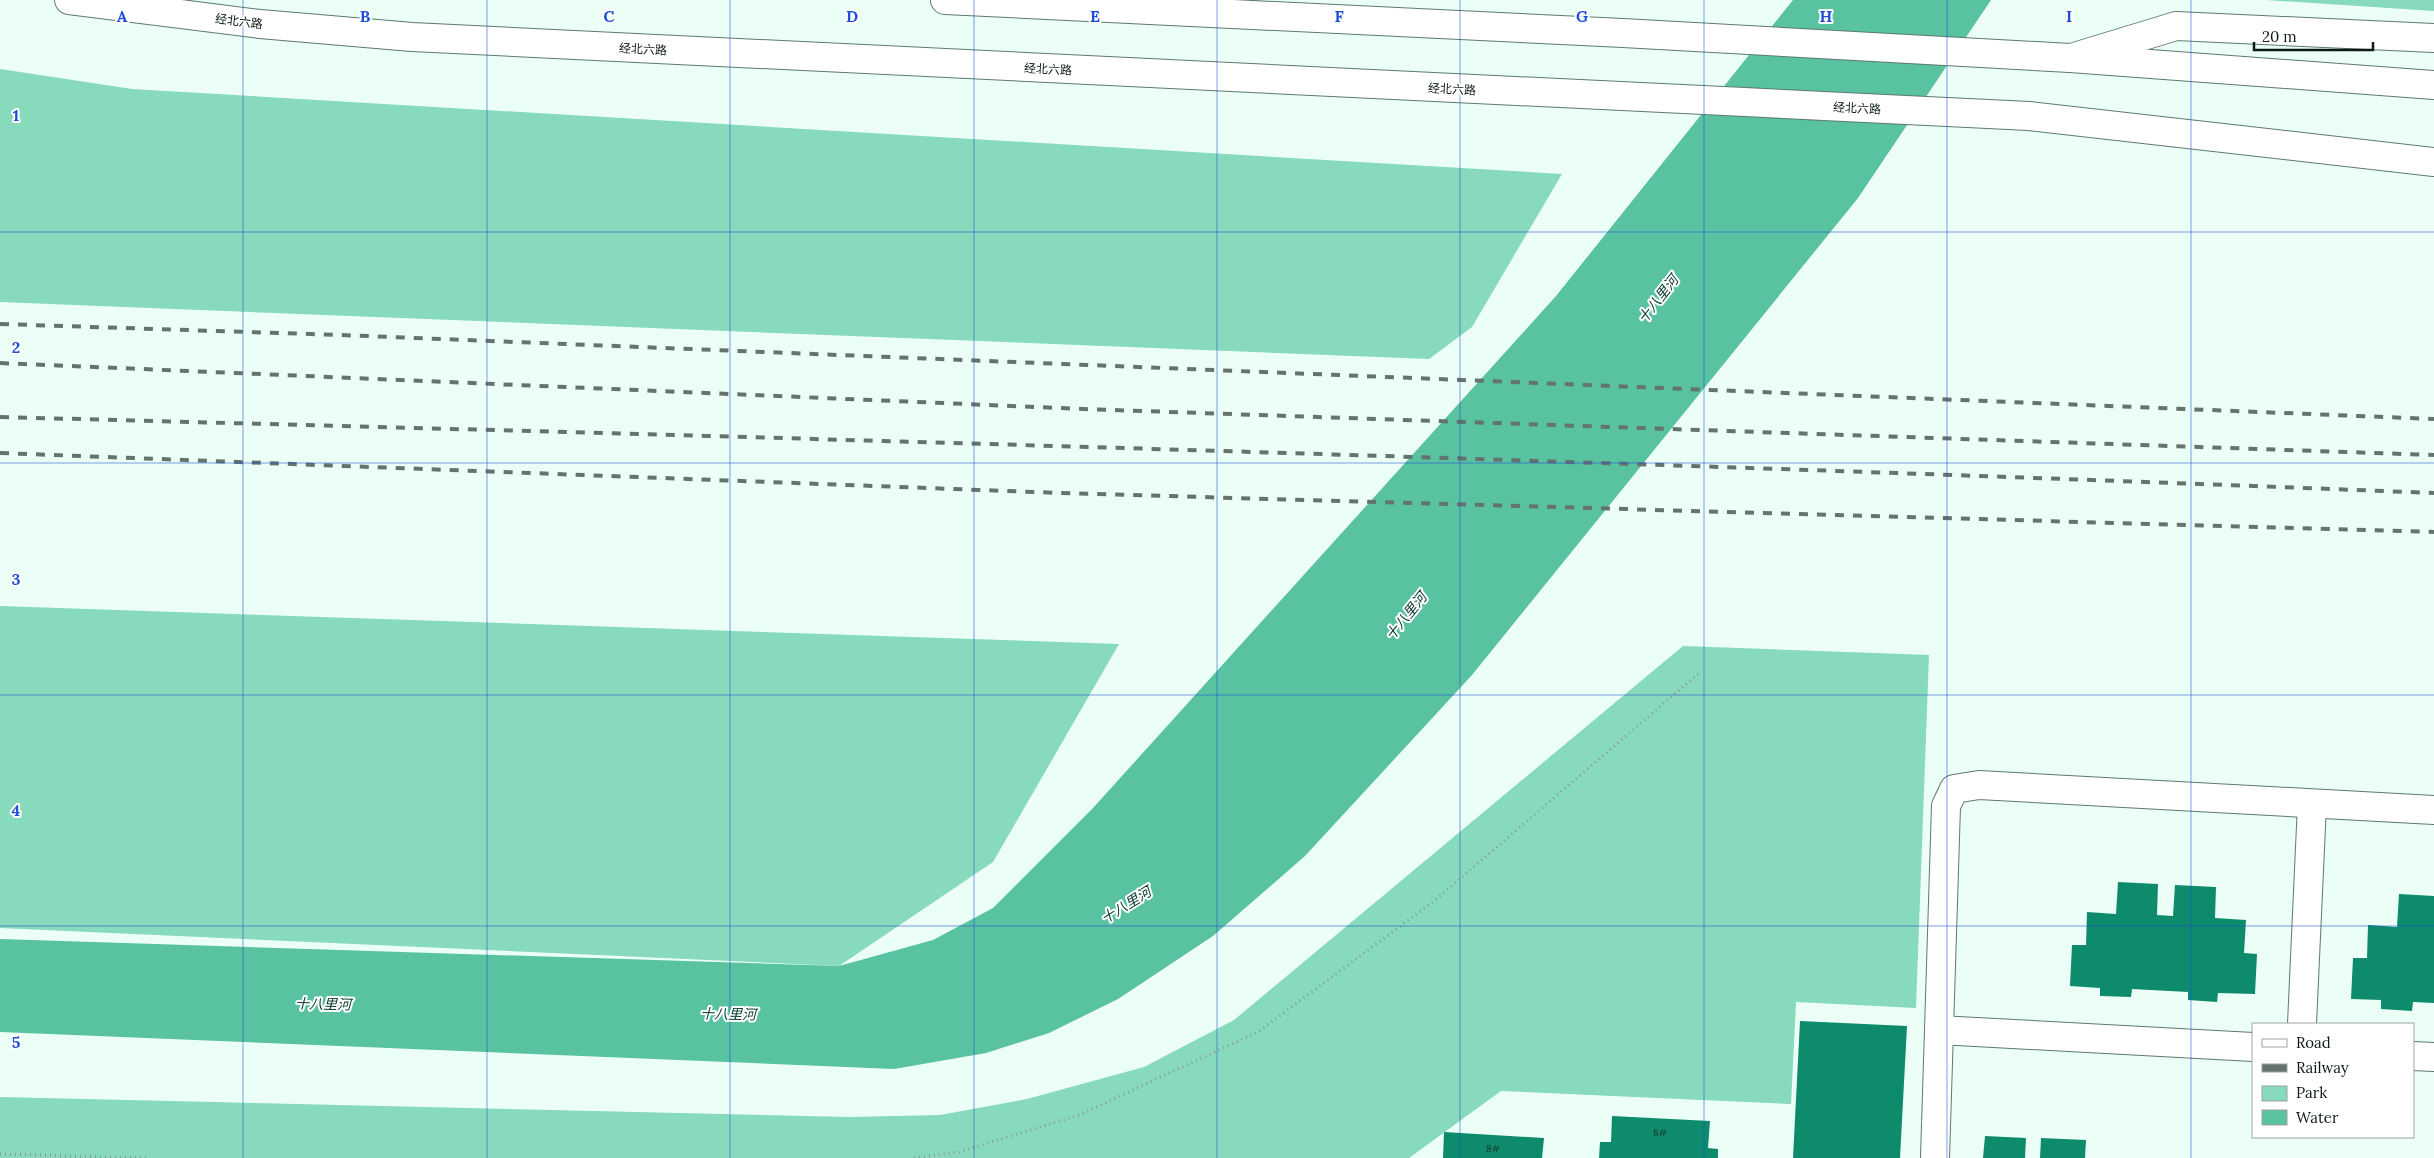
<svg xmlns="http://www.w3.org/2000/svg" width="2434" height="1158" viewBox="0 0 2434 1158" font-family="Lora,'Noto Sans SC',serif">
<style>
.green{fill:#87dabc}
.water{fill:#59c2a0}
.building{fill:#0d8b6c}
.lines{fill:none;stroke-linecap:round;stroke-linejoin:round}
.minor-casing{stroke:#5c7a6f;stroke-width:30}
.major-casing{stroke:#5c7a6f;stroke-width:30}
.path{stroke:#8a9a93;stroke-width:3;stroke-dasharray:1 4;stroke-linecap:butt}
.minor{stroke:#fff;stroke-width:28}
.major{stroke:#fff;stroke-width:28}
.rail{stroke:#64736c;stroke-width:4;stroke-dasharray:9 9;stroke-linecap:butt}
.grid{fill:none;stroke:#1d4ed8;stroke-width:1;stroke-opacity:0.55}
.labels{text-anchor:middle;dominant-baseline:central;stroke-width:4;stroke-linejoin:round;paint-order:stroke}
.number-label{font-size:10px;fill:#0e362b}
.street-label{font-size:12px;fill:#0e1a15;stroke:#fff}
.water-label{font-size:14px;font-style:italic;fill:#053729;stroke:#fff}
.grid-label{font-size:16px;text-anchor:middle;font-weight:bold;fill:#1d4ed8;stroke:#fff;stroke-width:4;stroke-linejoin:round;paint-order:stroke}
</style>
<rect width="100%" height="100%" fill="#ebfff6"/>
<!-- green -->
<g class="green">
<polygon points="2266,0 2434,0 2434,11"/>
<polygon points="0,69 132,89 1562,174 1472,327 1429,359 0,302"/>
<polygon points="0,606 1119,644 993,862 839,966 0,928"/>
<polygon points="1683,646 1929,655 1916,1008 1796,1002 1791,1104 1501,1091 1409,1158 0,1158 0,1097 850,1117 940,1115 1027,1099 1144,1067 1234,1020"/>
</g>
<!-- water -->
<polygon class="water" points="1793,0 1991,0 1858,198 1472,675 1305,856 1213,936 1118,999 1049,1033 986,1053 894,1069 0,1032 0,939 839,966 933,940 993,908 1093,808 1556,296"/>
<!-- building -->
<g class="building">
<polygon points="2118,882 2158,884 2157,915 2173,916 2175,885 2216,887 2215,918 2246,920 2244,953 2257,954 2255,994 2218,993 2217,1002 2188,1000 2188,992 2132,989 2131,997 2100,996 2100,988 2070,986 2072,945 2086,945 2087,912 2116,914"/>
<polygon points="2399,894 2434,896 2434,1003 2413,1002 2412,1011 2381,1009 2381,1000 2351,999 2353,958 2367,958 2368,925 2397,927"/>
<polygon points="1800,1021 1907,1026 1900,1158 1793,1158"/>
<polygon points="1612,1116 1710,1121 1708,1148 1718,1149 1718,1158 1599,1158 1600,1142 1611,1142"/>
<polygon points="1444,1132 1544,1138 1542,1158 1443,1158"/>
<polygon points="1985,1136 2026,1138 2025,1158 1983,1158"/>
<polygon points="2041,1138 2086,1140 2085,1158 2040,1158"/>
</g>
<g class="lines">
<defs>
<g id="minor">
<polyline points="2071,58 2176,26 2434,38"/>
<polyline points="2029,116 2434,162"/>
<polyline points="2302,1024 2312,804"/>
<polyline points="1939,1030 2253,1047"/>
<polyline points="2413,1056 2434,1057"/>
<polyline points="1935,1158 1946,806 1954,789 1979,785 2434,810"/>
</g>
<g id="major">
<polyline points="69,0 260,24 412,37 2029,116"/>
<polyline points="945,0 1623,33 2070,58 2434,85"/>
</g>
</defs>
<!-- minor casing -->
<use href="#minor" class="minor-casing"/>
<!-- major casing -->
<use href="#major" class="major-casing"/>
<!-- path -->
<g class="path">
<polyline points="0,1154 146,1158"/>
<polyline points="914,1158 959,1152 1079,1115 1258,1032 1434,901 1698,674"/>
</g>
<!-- minor -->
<use href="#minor" class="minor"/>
<!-- major -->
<use href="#major" class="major"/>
<!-- rail -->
<g class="rail">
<polyline points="0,324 341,335 2434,419"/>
<polyline points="0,363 1083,409 2434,455"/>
<path d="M 0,417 C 812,438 1623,461 2434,493"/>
<polyline points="0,453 1060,493 2434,532"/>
</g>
</g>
<!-- grid -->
<path class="grid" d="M 243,0 L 243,1158M 487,0 L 487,1158M 730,0 L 730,1158M 974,0 L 974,1158M 1217,0 L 1217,1158M 1460,0 L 1460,1158M 1704,0 L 1704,1158M 1947,0 L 1947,1158M 2191,0 L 2191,1158M 0,232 L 2434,232M 0,463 L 2434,463M 0,695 L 2434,695M 0,926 L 2434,926"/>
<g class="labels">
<!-- number labels -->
<g class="number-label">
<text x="1660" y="1132">8#</text>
<text x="1493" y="1148">8#</text>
</g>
<!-- street labels -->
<g class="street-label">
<text transform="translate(239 21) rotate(7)">经北六路</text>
<text transform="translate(643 49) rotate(3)">经北六路</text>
<text transform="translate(1048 69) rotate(3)">经北六路</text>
<text transform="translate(1452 89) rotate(3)">经北六路</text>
<text transform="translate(1857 108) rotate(3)">经北六路</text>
</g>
<!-- water labels -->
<g class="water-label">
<text transform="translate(1658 299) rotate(-52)">十八里河</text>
<text transform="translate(1406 616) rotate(-51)">十八里河</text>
<text transform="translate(1126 905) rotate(-32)">十八里河</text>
<text transform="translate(323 1004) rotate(1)">十八里河</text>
<text transform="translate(728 1014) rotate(1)">十八里河</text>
</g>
</g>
<g class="grid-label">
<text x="122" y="22">A</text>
<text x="365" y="22">B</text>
<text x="609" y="22">C</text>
<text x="852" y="22">D</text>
<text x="1095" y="22">E</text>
<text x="1339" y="22">F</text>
<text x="1582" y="22">G</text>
<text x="1826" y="22">H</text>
<text x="2069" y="22">I</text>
<text x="16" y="121">1</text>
<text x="16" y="353">2</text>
<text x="16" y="585">3</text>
<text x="16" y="816">4</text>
<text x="16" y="1048">5</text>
</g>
<!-- legend -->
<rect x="2252" y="1023" width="162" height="115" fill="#ffffff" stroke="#9fa3a1"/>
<rect x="2262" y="1039" width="25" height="8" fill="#ffffff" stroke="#9fa3a1"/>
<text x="2296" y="1048" font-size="15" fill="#0e1a15">Road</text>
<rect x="2262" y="1064" width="25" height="8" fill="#64736c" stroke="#9fa3a1"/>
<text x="2296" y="1073" font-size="15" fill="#0e1a15">Railway</text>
<rect x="2262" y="1086" width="25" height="15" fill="#87dabc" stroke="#9fa3a1"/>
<text x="2296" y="1098" font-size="15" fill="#0e1a15">Park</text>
<rect x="2262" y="1110" width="25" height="15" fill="#59c2a0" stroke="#9fa3a1"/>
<text x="2296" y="1123" font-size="15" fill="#0e1a15">Water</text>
<!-- scale -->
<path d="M2254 42v8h119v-8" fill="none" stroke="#0e1a15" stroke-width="2.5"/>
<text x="2262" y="42" font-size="15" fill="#0e1a15" stroke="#ffffff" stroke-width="4" paint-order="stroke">20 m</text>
</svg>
